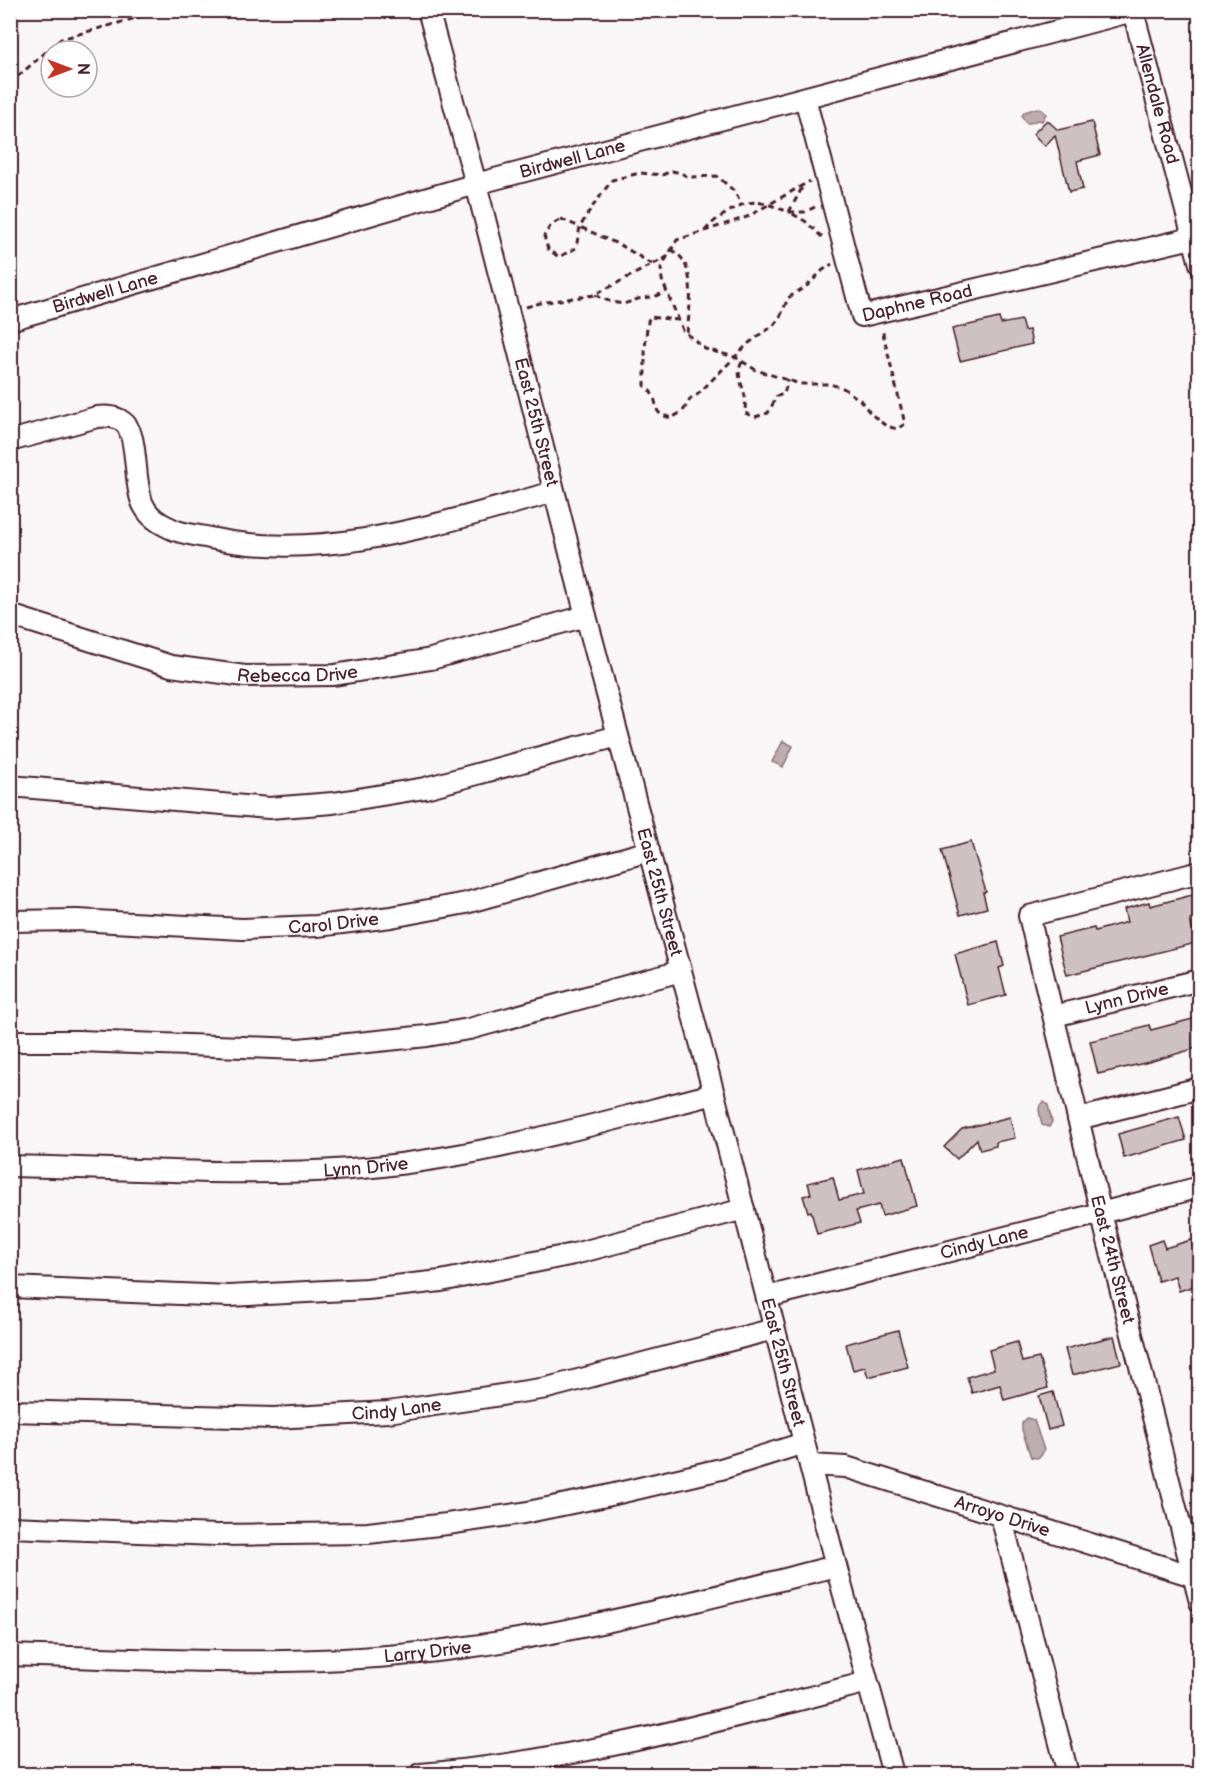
<svg xmlns="http://www.w3.org/2000/svg" width="1210" height="1785" viewBox="0 0 1210 1785" font-family="'Balsamiq Sans',sans-serif">
<style>
.water{fill:#bdadb0;stroke:#8f747b;stroke-width:1.5}
.building{fill:#cdc1c4;stroke:#4a1f2b;stroke-width:1.5}
.lines{fill:none;stroke-linecap:round;stroke-linejoin:round}
.minor-casing{stroke:#4a1f2b;stroke-width:24}
.path{stroke:#4a1f2b;stroke-width:3;stroke-dasharray:6 4.5;stroke-linecap:butt}
.minor{stroke:#fff;stroke-width:20}
.labels{text-anchor:middle;dominant-baseline:central;stroke-width:5;stroke-linejoin:round;paint-order:stroke}
.street-label{font-size:18px;fill:#4a1f2b;stroke:#fff}
</style>
<rect width="100%" height="100%" fill="#f8f6f7"/>
<filter id="ink" filterUnits="userSpaceOnUse"><feTurbulence type="fractalNoise" baseFrequency=".0167" numOctaves="2"/><feDisplacementMap in="SourceGraphic" scale="12" xChannelSelector="R" yChannelSelector="G"/><feConvolveMatrix kernelMatrix="1 2 1 2 8 2 1 2 1" color-interpolation-filters="sRGB"/></filter>
<g filter="url(#ink)">
<!-- water -->
<g class="water">
<polygon points="1037,108 1042,110 1046,114 1042,121 1037,120 1030,123 1026,123 1022,116 1024,112"/>
<polygon points="783,741 793,746 783,767 772,762"/>
<polygon points="1044,1102 1048,1105 1052,1122 1049,1127 1042,1125 1039,1110 1040,1105"/>
<polygon points="1027,1418 1034,1420 1044,1450 1041,1456 1037,1458 1031,1457 1022,1430 1022,1423"/>
</g>
<!-- building -->
<g class="building">
<polygon points="1047,120 1058,130 1092,122 1100,155 1077,161 1083,189 1069,192 1055,135 1045,146 1033,134"/>
<polygon points="999,318 1001,324 1021,320 1024,331 1029,330 1032,344 960,361 952,329"/>
<polygon points="971,842 986,892 983,893 987,908 960,915 942,850"/>
<polygon points="1200,893 1200,917 1190,920 1196,943 1067,975 1057,937 1094,928 1095,931 1127,922 1124,909 1149,902 1150,906"/>
<polygon points="998,942 1004,966 999,968 1006,995 968,1005 955,954"/>
<polygon points="1200,1017 1200,1047 1149,1062 1098,1074 1090,1041 1134,1031 1134,1029 1149,1025 1151,1030"/>
<polygon points="1010,1117 1015,1138 996,1142 996,1146 980,1150 977,1139 957,1159 944,1147 962,1129"/>
<polygon points="1179,1117 1186,1140 1124,1158 1118,1134"/>
<polygon points="904,1157 917,1206 882,1216 879,1205 856,1211 860,1223 817,1234 811,1211 808,1212 803,1196 811,1194 808,1183 833,1177 839,1200 864,1194 858,1170"/>
<polygon points="1162,1240 1165,1248 1191,1240 1200,1269 1200,1284 1179,1291 1175,1276 1158,1281 1148,1245"/>
<polygon points="898,1330 908,1367 868,1377 865,1367 853,1370 846,1344"/>
<polygon points="1114,1336 1121,1363 1072,1375 1065,1349"/>
<polygon points="1017,1342 1022,1362 1039,1358 1048,1388 1004,1400 1000,1385 972,1393 967,1377 994,1369 989,1350"/>
<polygon points="1053,1392 1062,1426 1048,1430 1039,1396"/>
</g>
<g class="lines">
<defs>
<g id="minor">
<path id="s1" d="M 428,10 L 476,184 L 586,616 L 714,1094 L 836,1566 L 893,1774"/>
<path id="s2" d="M 1133,11 L 1200,264"/>
<path id="s3" d="M 805,98 L 862,316 L 1192,238"/>
<path id="s4" d="M 10,320 L 476,184 L 1137,10"/>
<path d="M 10,441 L 97,417 C 106,416 116,416 123,422 C 140,433 132,489 145,508 C 150,517 161,524 170,528 C 180,534 197,535 210,538 C 326,563 443,522 554,492"/>
<path id="s5" d="M 10,615 L 171,666 L 245,676 L 334,675 L 431,659 L 586,616"/>
<polyline points="10,786 269,808 333,803 425,788 618,736"/>
<path id="s6" d="M 1200,872 L 1029,916 L 1101,1213 L 1200,1602"/>
<path id="s7" d="M 10,921 L 77,920 L 242,929 L 317,926 L 391,917 L 466,903 L 649,851"/>
<path id="s8" d="M 1054,1016 L 1200,980"/>
<polyline points="10,1041 79,1041 299,1049 427,1036 469,1029 681,971"/>
<polyline points="1078,1119 1200,1088"/>
<path id="s9" d="M 10,1166 C 124,1168 237,1177 350,1169 C 474,1160 594,1124 714,1094"/>
<polyline points="10,1287 229,1296 367,1289 441,1281 574,1254 744,1209"/>
<path id="s10" d="M 767,1297 L 1101,1213 L 1200,1187"/>
<path id="s11" d="M 10,1411 L 273,1418 L 388,1412 L 547,1388 L 774,1329"/>
<path id="s12" d="M 810,1465 L 846,1467 L 1193,1576"/>
<polyline points="1001,1516 1068,1774"/>
<polyline points="10,1527 216,1535 368,1533 447,1524 523,1513 606,1496 721,1469 804,1443"/>
<path id="s13" d="M 10,1655 C 146,1659 283,1668 419,1653 C 561,1638 697,1601 836,1566"/>
<path d="M 420,1774 C 572,1762 720,1721 867,1682"/>
</g>
</defs>
<!-- minor casing -->
<use href="#minor" class="minor-casing"/>
<!-- path -->
<g class="path">
<polyline points="10,83 61,39 165,10"/>
<polyline points="815,207 805,212 789,212 805,221 823,238"/>
<polygon points="561,219 580,227 576,248 559,257 548,249 544,236 551,225"/>
<path d="M 705,231 C 711,223 718,218 727,213 C 752,196 762,202 789,212 L 803,186"/>
<path d="M 671,249 C 676,253 682,257 684,262 C 695,283 689,311 687,333"/>
<polyline points="667,257 661,268 662,280 683,330 705,349 735,357 749,343 774,325 781,315 788,298 808,285 823,270 832,264"/>
<polyline points="652,264 622,246 580,227 590,210 612,180 640,173 662,175 672,171 681,173 688,177 717,176 734,191 741,203"/>
<polyline points="595,295 611,302 624,304 638,299 656,296 667,291"/>
<polyline points="526,307 540,303 594,295 667,257 677,240 747,217 810,181"/>
<path d="M 679,320 L 649,317 C 644,340 645,363 645,386 C 648,389 651,391 652,394 C 660,407 650,413 672,418 L 683,411 L 691,398 L 697,395 L 735,357 L 756,370 L 800,384 L 830,384 L 843,388 L 860,400 L 871,414 L 886,426 L 897,429 L 905,424 L 882,329"/>
<path d="M 742,362 C 735,374 743,385 745,397 C 746,402 745,408 745,413 L 755,417 L 768,413 L 777,396 L 784,394 L 788,379"/>
</g>
<!-- minor -->
<use href="#minor" class="minor"/>
</g>
</g>
<g class="labels">
<!-- street labels -->
<g class="street-label">
<text stroke="none"><textPath href="#s2" startOffset="96">Allendale Road</textPath></text>
<text stroke="none"><textPath href="#s4" startOffset="585">Birdwell Lane</textPath></text>
<text stroke="none"><textPath href="#s4" startOffset="99">Birdwell Lane</textPath></text>
<text stroke="none"><textPath href="#s3" startOffset="282">Daphne Road</textPath></text>
<text stroke="none"><textPath href="#s1" startOffset="426">East 25th Street</textPath></text>
<text stroke="none"><textPath href="#s5" startOffset="296">Rebecca Drive</textPath></text>
<text stroke="none"><textPath href="#s1" startOffset="912">East 25th Street</textPath></text>
<text stroke="none"><textPath href="#s7" startOffset="324">Carol Drive</textPath></text>
<text stroke="none"><textPath href="#s8" startOffset="75">Lynn Drive</textPath></text>
<text stroke="none"><textPath href="#s9" startOffset="356">Lynn Drive</textPath></text>
<text stroke="none"><textPath href="#s10" startOffset="224">Cindy Lane</textPath></text>
<text stroke="none"><textPath href="#s6" startOffset="530">East 24th Street</textPath></text>
<text stroke="none"><textPath href="#s1" startOffset="1398">East 25th Street</textPath></text>
<text stroke="none"><textPath href="#s11" startOffset="387">Cindy Lane</textPath></text>
<text stroke="none"><textPath href="#s12" startOffset="200">Arroyo Drive</textPath></text>
<text stroke="none"><textPath href="#s13" startOffset="418">Larry Drive</textPath></text>
</g>
</g>
<!-- margin -->
<rect width="1210" height="1785" fill="none" stroke="#fff" stroke-width="36"/>
<rect x="18" y="18" width="1174" height="1749" fill="none" stroke="#4a1f2b" stroke-width="2" filter="url(#ink)"/>
<!-- north arrow -->
<g transform="translate(69 69) rotate(90)"><circle r="28" fill="#ffffff" stroke="#b7a5aa" stroke-width="1.5"/>
<path d="M0-4.5L10 22L0 15L-10 22Z" fill="#c8321e"/>
<text y="-9" font-size="16" font-weight="bold" text-anchor="middle" fill="#4a1f2b">N</text>
</g>
</svg>
